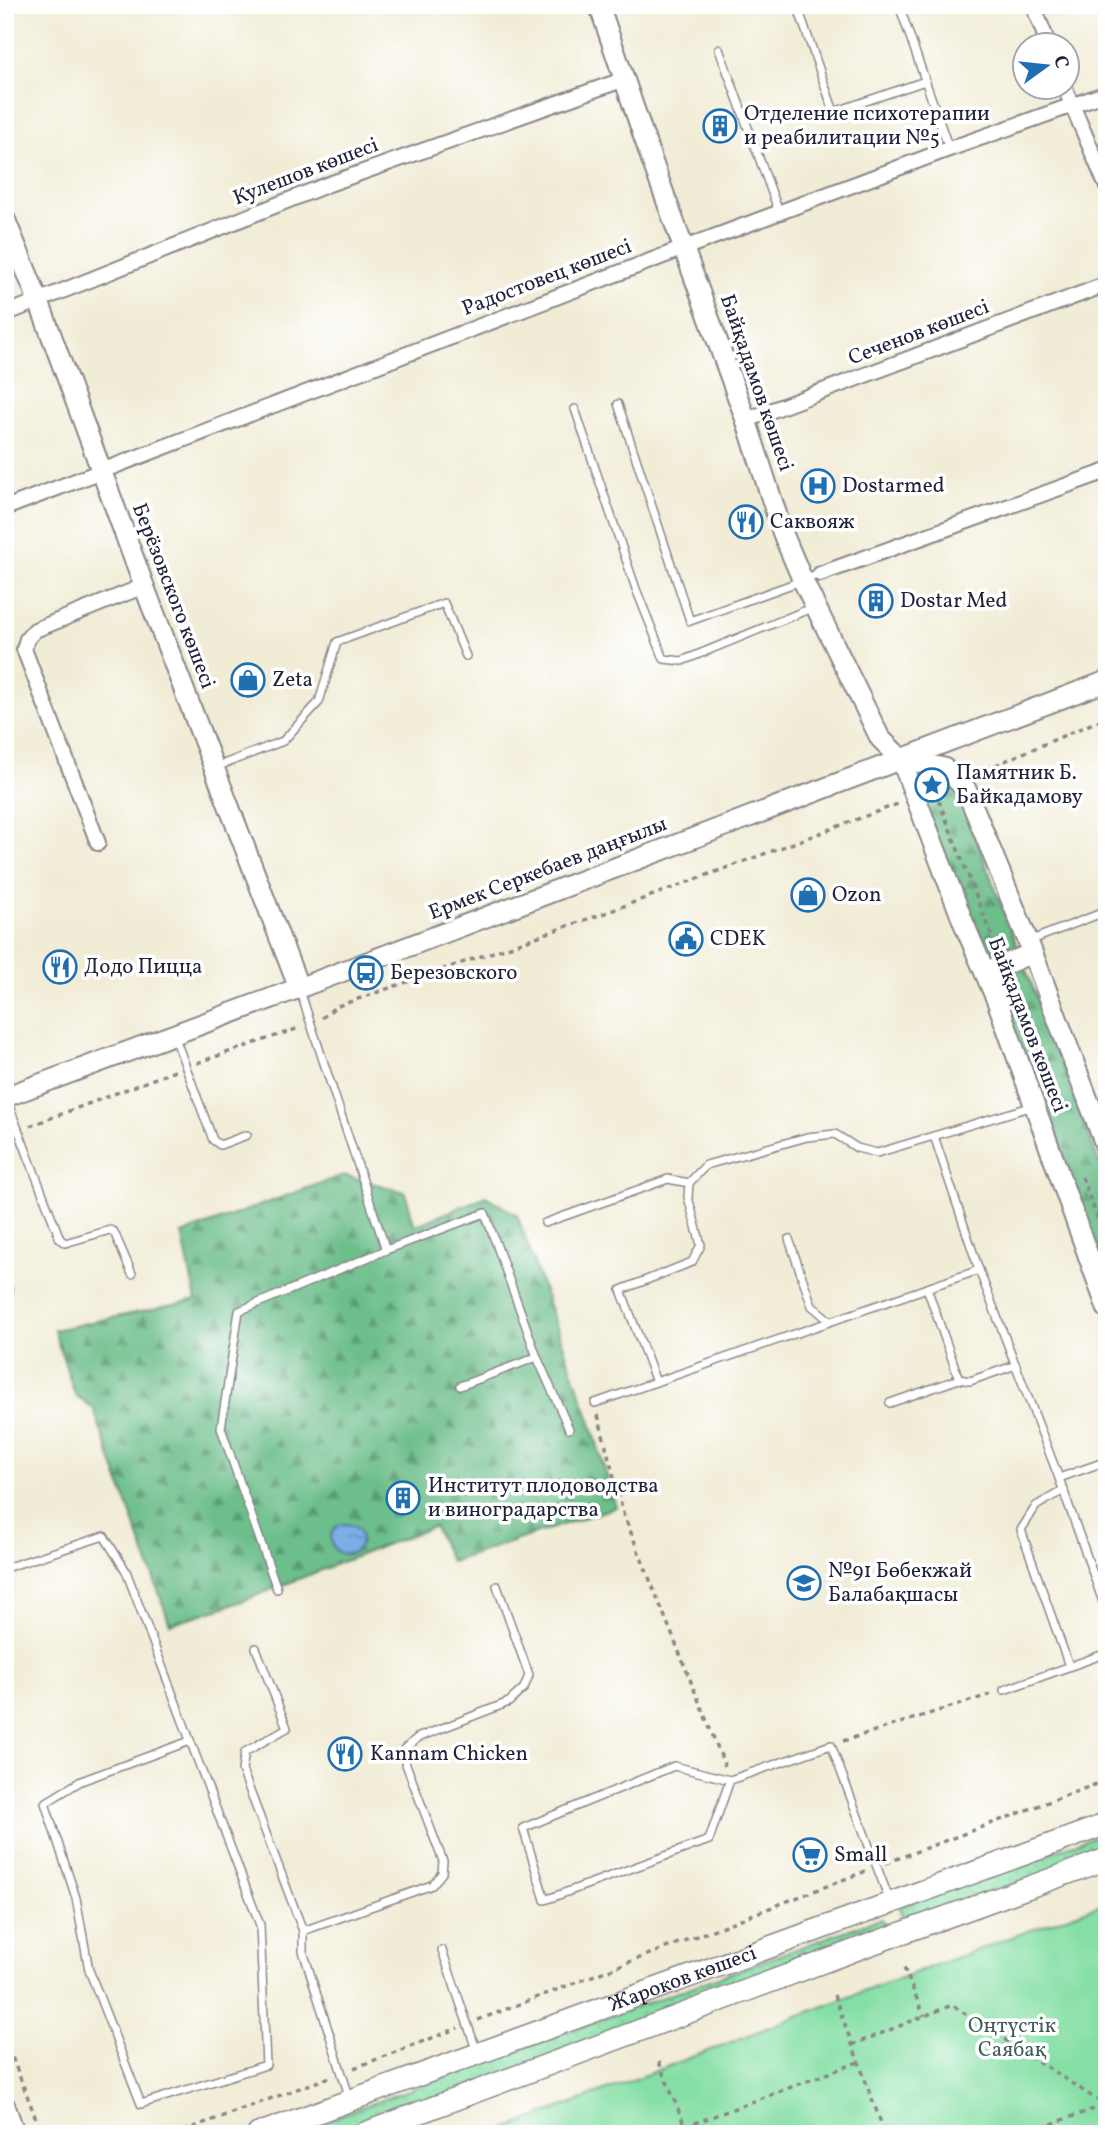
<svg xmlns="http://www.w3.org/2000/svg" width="1112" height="2139" viewBox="0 0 1112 2139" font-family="Vollkorn,serif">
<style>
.grass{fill:url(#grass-dots);stroke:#548070;stroke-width:2}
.forest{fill:url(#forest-firs);stroke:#477062;stroke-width:2}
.park{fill:#85dfa4;stroke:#548070;stroke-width:2}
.water{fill:url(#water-ripples);stroke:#4e6892;stroke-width:2}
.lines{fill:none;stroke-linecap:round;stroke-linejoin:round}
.service-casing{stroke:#8a8788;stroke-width:10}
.minor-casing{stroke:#8a8788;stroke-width:18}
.tertiary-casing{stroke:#8a8788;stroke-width:23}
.secondary-casing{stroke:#8a8788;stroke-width:24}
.path{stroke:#8a8788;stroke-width:3.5;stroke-dasharray:5 5;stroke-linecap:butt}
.service{stroke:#fff;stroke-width:7}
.minor{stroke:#fff;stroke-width:14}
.tertiary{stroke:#fff;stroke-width:19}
.secondary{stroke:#fff;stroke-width:21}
.labels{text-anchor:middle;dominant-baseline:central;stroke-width:7;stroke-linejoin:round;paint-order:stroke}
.poi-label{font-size:21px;fill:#22223b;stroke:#fff;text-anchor:start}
.street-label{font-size:21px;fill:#22223b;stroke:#fff}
.park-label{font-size:21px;fill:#405b5a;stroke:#fff}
</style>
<defs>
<pattern id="grass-dots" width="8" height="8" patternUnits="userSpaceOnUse" patternTransform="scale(1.75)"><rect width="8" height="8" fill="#85dfa4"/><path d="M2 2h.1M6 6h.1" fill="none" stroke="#73bf8e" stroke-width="1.8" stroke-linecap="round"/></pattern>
<pattern id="forest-firs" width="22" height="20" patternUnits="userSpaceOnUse" patternTransform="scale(1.75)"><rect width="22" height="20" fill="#6cbe8a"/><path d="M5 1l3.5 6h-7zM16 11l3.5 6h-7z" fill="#589a72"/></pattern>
<pattern id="water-ripples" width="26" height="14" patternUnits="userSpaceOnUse" patternTransform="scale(1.75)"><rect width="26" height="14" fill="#7bafe8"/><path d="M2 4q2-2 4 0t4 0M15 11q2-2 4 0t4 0" fill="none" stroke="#648ebd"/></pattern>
</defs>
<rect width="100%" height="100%" fill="#fff"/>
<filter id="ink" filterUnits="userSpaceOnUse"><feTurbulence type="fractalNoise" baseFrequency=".0143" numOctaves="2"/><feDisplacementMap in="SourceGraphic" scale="14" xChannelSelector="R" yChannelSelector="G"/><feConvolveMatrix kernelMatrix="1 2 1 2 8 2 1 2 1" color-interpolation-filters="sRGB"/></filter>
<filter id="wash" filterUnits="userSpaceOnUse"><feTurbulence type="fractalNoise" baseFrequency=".00686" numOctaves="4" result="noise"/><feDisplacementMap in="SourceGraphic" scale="28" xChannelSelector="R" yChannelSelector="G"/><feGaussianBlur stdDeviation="1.57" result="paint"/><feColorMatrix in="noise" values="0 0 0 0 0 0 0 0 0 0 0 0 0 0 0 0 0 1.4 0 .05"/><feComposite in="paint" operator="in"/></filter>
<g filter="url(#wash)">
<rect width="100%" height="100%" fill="#f1ecd6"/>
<!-- grass -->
<g class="grass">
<polygon points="1107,1832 1107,1851 905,1925 899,1907"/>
<polygon points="881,1919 887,1928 884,1934 347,2134 288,2134 867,1923"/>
</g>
<!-- forest -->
<g class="forest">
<polygon points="909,765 954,780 1107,1183 1107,1291"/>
<polygon points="343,1175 405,1192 415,1226 486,1196 517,1215 590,1420 616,1507 451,1562 434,1526 237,1603 170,1624 93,1408 75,1395 54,1330 196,1300 182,1234"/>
</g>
<!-- park -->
<polygon class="park" points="1107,1902 1107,2134 493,2134 819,2008"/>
<!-- water -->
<circle class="water" cx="346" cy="1539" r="15"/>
</g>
<g filter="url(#ink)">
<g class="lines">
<defs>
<g id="service">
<polyline points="797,5 834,112 925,81"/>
<polyline points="899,5 949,149"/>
<polyline points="719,49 779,212"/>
<polyline points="618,404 690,621 820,574"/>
<polyline points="575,409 636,589 664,659 682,661 814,607"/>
<polyline points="216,767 283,741 319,702 337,642 444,603 466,656"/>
<polyline points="1029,941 1107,911"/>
<polyline points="174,1035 213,1140 220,1145 247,1135"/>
<polyline points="6,1098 60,1239 65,1243 110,1230 114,1232 132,1274"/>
<polyline points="934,1136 979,1270 1059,1478 1107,1613"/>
<polyline points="545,1223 668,1179 689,1183"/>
<polyline points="789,1239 812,1306 830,1321"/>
<polyline points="386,1250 485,1213 537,1357 460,1386"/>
<polyline points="5,1277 9,1292 5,1298"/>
<polyline points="927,1288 959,1379 970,1381 1016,1365"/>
<polyline points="537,1357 569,1429"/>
<polyline points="656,1382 621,1290 692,1262 701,1245 688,1197 689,1183 706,1165 807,1137 835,1134 857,1148 877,1153 1033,1106"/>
<polyline points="595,1403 979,1270"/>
<polyline points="890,1403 959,1379"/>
<polyline points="1059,1478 1107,1461"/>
<polyline points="1064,1490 1036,1506 1021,1530 1069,1666"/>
<polyline points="5,1568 104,1536 126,1571 260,1925 266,2065 141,2104 89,1970 76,1898 45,1803 81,1781 190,1741"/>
<polyline points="277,1589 221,1428 239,1311 386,1250 299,988"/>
<polyline points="256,1648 287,1728 245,1752 242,1770 303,1931"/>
<polyline points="1004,1690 1107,1653"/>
<polyline points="730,1780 709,1840 545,1900 523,1828 674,1766 730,1780 831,1745 889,1899"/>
<polyline points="442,1950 477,2052"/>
<polyline points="350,2099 303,1951 303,1931 432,1885 442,1873 443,1861 404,1759 405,1749 417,1738 509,1702 524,1688 529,1675 497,1586"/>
</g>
<g id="minor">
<polyline points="1033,5 1049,46"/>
<polyline points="1065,88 1107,187"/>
<polyline points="5,314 329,184 625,79"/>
<polyline points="746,420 1107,284"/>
<polyline points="5,508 684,248 949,149 1107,93"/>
<polyline points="820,574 1107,471"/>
<polyline points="98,843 24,649 27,639 35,630 144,586"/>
</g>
<g id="tertiary">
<polyline points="599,5 651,158 746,420 783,534 803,581 880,738 901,759 964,924 997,1001 1107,1308"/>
<polyline points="5,219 39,302 144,586 299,988"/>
<polyline points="902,759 944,768 966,789 1028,941 1107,1150"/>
<polyline points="985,973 1032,953"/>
<polyline points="5,1097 299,988 1107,681"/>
<polyline points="5,2106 15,2134"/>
</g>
<g id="secondary">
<path id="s1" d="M 258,2134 L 1107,1824"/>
<polyline points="362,2134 874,1943 1107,1859"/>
</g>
</defs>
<!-- service casing -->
<use href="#service" class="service-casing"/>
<!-- minor casing -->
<use href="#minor" class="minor-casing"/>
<!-- tertiary casing -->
<use href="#tertiary" class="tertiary-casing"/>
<!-- secondary casing -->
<use href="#secondary" class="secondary-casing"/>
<!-- path -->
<g class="path">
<polyline points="977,773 1107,717"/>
<polyline points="935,791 996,947"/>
<polyline points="322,1018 335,1007 608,912 898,804"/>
<polyline points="197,1063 299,1028"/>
<polyline points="30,1126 177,1070"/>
<polyline points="1082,1177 1107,1244"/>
<polyline points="598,1415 623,1513 725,1766"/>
<polyline points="843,1741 992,1694"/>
<polyline points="886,1863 1107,1780"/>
<polyline points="904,1968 924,2016"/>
<polyline points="834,1995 885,2134"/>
<polyline points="478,2020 866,1871"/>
<polyline points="5,2039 42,2134"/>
<polyline points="852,2045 952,2005 1105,2105"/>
<polyline points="659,2062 688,2134"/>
<polyline points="354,2068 458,2028"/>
<polyline points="174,2134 330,2077"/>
<polyline points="666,2134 858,2062"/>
<polyline points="1023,2134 1105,2105"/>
</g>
<!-- service -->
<use href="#service" class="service"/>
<!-- minor -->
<use href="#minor" class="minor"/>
<!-- tertiary -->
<use href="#tertiary" class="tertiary"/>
<!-- secondary -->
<use href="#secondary" class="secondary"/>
</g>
</g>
<!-- icons -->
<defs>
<symbol id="building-ring" viewBox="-11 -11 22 22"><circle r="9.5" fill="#fff" stroke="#1f6fb2" stroke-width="1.5"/><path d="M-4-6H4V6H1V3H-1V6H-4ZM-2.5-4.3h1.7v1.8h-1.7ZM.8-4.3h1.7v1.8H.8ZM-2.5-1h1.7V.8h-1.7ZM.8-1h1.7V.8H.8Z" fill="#1f6fb2"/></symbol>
<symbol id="hospital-ring" viewBox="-11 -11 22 22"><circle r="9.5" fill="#fff" stroke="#1f6fb2" stroke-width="1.5"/><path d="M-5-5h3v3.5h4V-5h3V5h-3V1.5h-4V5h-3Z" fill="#1f6fb2"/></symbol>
<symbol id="restaurant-ring" viewBox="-11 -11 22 22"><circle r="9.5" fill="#fff" stroke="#1f6fb2" stroke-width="1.5"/><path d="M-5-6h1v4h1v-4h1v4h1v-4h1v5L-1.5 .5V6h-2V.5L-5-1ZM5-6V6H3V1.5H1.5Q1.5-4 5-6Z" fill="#1f6fb2"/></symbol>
<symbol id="shop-ring" viewBox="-11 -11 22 22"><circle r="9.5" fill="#fff" stroke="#1f6fb2" stroke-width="1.5"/><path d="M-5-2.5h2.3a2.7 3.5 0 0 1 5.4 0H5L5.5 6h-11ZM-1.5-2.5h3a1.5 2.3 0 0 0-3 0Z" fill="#1f6fb2"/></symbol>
<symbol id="sight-ring" viewBox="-11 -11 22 22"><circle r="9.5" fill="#fff" stroke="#1f6fb2" stroke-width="1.5"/><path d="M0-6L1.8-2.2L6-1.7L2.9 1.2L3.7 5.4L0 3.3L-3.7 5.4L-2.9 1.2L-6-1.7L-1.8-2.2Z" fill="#1f6fb2"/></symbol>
<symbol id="civic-ring" viewBox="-11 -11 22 22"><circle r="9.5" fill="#fff" stroke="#1f6fb2" stroke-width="1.5"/><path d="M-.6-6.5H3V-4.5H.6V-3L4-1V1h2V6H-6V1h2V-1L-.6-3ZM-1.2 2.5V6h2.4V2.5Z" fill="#1f6fb2"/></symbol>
<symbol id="bus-ring" viewBox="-11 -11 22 22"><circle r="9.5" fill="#fff" stroke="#1f6fb2" stroke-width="1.5"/><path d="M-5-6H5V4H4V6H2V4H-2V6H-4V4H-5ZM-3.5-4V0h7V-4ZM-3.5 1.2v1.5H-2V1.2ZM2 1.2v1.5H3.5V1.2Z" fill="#1f6fb2"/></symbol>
<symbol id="school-ring" viewBox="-11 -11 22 22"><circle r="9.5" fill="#fff" stroke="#1f6fb2" stroke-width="1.5"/><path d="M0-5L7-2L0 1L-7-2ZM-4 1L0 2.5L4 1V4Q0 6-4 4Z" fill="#1f6fb2"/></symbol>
<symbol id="supermarket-ring" viewBox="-11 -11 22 22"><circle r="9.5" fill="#fff" stroke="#1f6fb2" stroke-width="1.5"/><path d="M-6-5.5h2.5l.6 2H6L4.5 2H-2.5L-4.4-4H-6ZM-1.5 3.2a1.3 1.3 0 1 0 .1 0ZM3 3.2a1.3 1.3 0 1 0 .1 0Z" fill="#1f6fb2"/></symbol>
</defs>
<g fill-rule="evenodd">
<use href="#building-ring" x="701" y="107" width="38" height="38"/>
<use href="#hospital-ring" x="799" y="467" width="38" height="38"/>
<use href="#restaurant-ring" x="727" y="503" width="38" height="38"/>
<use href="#building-ring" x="857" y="582" width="38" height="38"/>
<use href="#shop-ring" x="229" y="661" width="38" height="38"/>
<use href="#sight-ring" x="913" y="766" width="38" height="38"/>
<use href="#shop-ring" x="789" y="876" width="38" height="38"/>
<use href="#civic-ring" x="667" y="920" width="38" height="38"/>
<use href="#restaurant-ring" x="41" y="948" width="38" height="38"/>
<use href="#bus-ring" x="347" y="954" width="38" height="38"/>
<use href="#building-ring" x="384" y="1479" width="38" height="38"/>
<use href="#school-ring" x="785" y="1564" width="38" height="38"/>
<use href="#restaurant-ring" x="326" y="1735" width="38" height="38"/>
<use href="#supermarket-ring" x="791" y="1836" width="38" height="38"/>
</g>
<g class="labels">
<!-- poi labels -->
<g class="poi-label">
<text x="744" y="114">Отделение психотерапии<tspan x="744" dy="24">и реабилитации №5</tspan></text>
<text x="842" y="486">Dostarmed</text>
<text x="770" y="522">Саквояж</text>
<text x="900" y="601">Dostar Med</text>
<text x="272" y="680">Zeta</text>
<text x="956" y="773">Памятник Б.<tspan x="956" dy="24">Байкадамову</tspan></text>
<text x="832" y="895">Ozon</text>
<text x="710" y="939">CDEK</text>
<text x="84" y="967">Додо Пицца</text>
<text x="390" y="973">Березовского</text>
<text x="428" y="1486">Институт плодоводства<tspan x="428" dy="24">и виноградарства</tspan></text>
<text x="828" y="1571">№91 Бөбекжай<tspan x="828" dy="24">Балабақшасы</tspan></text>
<text x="370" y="1754">Kannam Chicken</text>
<text x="834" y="1855">Small</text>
</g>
<!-- street labels -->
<g class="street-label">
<text transform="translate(306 172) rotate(-21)">Кулешов көшесі</text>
<text transform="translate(547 278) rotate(-21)">Радостовец көшесі</text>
<text transform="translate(919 333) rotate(-21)">Сеченов көшесі</text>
<text transform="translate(756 383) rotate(71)">Байқадамов көшесі</text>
<text transform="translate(173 596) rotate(69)">Берёзовского көшесі</text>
<text transform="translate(548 869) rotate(-21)">Ермек Серкебаев даңғылы</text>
<text transform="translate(1027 1025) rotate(69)">Байқадамов көшесі</text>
<text stroke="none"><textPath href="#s1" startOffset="452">Жароков көшесі</textPath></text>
</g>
<!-- park labels -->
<g class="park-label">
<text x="1012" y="2026">Оңтүстік<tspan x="1012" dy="24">Саябақ</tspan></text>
</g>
</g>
<!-- margin -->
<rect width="1112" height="2139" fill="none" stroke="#fff" stroke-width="28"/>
<!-- north arrow -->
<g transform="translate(1046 66) rotate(75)"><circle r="33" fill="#ffffff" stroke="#a7a7b1" stroke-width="2"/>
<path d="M0-5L12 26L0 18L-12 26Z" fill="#1f6fb2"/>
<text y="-10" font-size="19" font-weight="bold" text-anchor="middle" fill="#22223b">С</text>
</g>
</svg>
